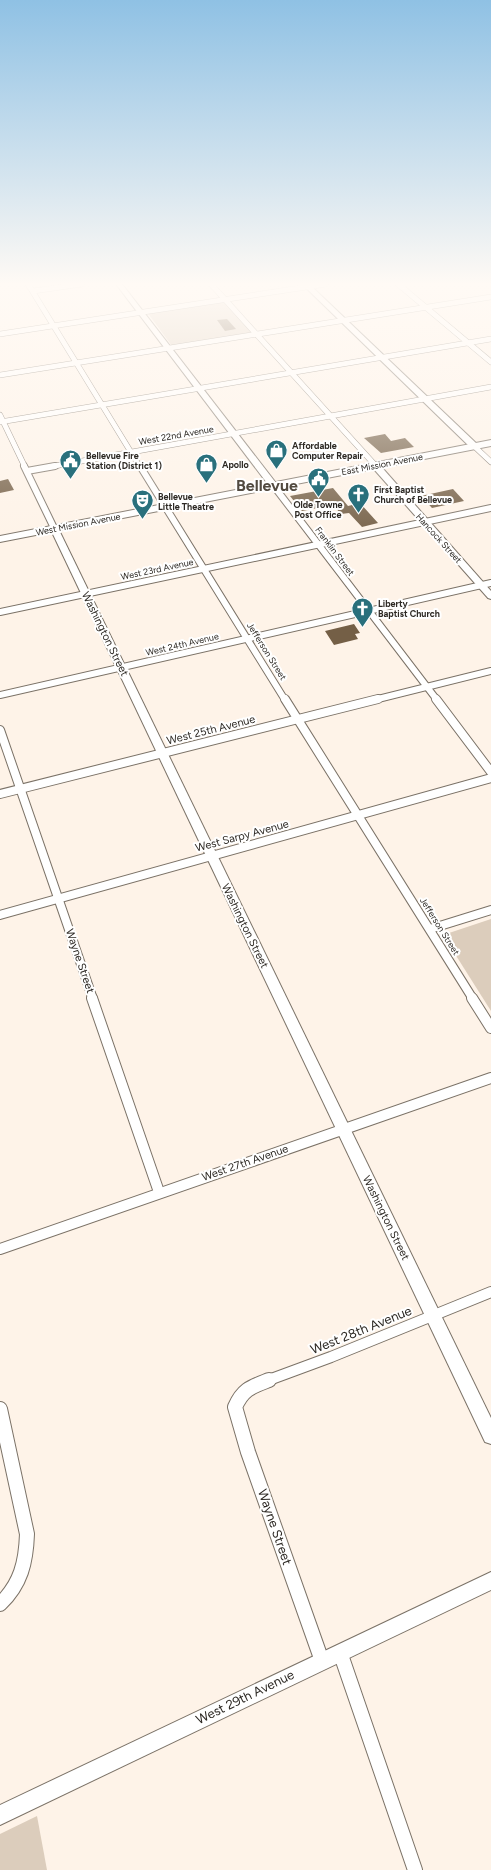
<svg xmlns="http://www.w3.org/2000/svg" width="491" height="1870" viewBox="0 0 491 1870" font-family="Figtree,sans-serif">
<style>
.green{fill:#dccdbc}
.building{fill:#745f46}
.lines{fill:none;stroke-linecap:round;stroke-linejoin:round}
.street-far4-casing{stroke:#7b7267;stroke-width:6}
.street-far3-casing{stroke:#7b7267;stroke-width:8}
.street-far2-casing{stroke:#7b7267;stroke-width:10}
.street-far1-casing{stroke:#7b7267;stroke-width:12}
.street-casing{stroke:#7b7267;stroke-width:16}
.secondary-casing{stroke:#7b7267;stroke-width:2}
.primary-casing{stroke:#7b7267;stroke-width:2}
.street-far4{stroke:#fff;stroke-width:5}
.street-far3{stroke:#fff;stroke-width:6}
.street-far2{stroke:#fff;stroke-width:8}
.street-far1{stroke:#fff;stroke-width:10}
.street{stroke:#fff;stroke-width:14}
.secondary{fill:#fff;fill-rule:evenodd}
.primary{fill:#fff;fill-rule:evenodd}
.labels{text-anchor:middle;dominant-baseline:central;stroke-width:4;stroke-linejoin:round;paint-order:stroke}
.far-street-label{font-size:9px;fill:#2d2924;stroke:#fff}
.far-poi-label{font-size:9px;font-weight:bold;fill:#2d2924;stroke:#fff;text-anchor:start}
.street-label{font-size:11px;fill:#2d2924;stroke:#fff}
.near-street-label{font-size:13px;fill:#2d2924;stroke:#fff}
.far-town-label{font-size:16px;font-weight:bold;fill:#524a40;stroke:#fff}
</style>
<rect width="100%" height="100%" fill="#fef3e8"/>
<!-- green -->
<g class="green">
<polygon points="225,301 255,332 172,346 147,312"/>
<polygon points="491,919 491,1011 443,935"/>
<polygon points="37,1816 47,1870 0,1870 0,1834"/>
</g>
<!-- building -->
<g class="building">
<polygon points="227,319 236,329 225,331 217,320"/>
<polygon points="385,434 391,441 405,438 414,447 381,453 364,438"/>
<polygon points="8,479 14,490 0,493 0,481"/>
<polygon points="333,488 348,506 360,503 378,523 362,527 349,513 341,514 333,505 302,511 290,496"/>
<polygon points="453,489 464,501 432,508 421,496"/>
<polygon points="354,624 360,633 355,634 358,639 334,645 325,631"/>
</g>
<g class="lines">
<defs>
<g id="street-far4">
<polyline points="28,284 140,467"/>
<polyline points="211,284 375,465"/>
<polyline points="398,284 491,362"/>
<polyline points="33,291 82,284"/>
<polyline points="0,334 326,284"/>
<polyline points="0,375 491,297"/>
<polyline points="0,415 25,467"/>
<polyline points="0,422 491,339"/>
<polyline points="474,446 491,462"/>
<polyline points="49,467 491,387"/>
</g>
<g id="street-far3">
<polyline points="24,466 54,528"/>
<polyline points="140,466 285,700"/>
<polyline points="27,471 55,466"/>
<polyline points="273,485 437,700"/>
<polyline points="0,612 491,508"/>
<polyline points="0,695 491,583"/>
<polyline points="374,700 491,671"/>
</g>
<g id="street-far2">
<polyline points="285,699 473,999"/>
<polyline points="436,699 491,772"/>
<polyline points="0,730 93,999"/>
<polyline points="0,794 378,699"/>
<polyline points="0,915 491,778"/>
<polyline points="430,929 491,910"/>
</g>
<g id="street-far1">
<polyline points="92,998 159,1192"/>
<polyline points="472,998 491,1028"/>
<polyline points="0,1249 491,1078"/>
<polyline points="266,1381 331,1357 491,1292"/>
</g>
<g id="street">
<path d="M 269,1380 C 251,1387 243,1389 235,1407 L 248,1452 L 322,1661"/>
<path d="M 0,1409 L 27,1534 C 26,1562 21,1584 0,1604"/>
<polyline points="340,1652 415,1870"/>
</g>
<g id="secondary">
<polygon points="116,284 122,284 276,483 276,487 270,487"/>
<polygon points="302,284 309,284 477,444 477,448 471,448"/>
<polygon points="372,463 378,463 491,591 491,599 488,598 372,467"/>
<polygon points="51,526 57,526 58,528 491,1418 491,1444 485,1442 50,528"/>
<polygon points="491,1572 491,1590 0,1825 0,1805"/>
</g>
<polygon id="primary" points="491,440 491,446 0,542 0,536"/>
</defs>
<!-- street-far4 casing -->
<use href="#street-far4" class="street-far4-casing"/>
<!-- street-far3 casing -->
<use href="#street-far3" class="street-far3-casing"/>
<!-- street-far2 casing -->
<use href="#street-far2" class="street-far2-casing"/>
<!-- street-far1 casing -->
<use href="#street-far1" class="street-far1-casing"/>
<!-- street casing -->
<use href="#street" class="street-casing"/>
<!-- secondary casing -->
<use href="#secondary" class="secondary-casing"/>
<!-- primary casing -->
<use href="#primary" class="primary-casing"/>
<!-- street-far4 -->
<use href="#street-far4" class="street-far4"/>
<!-- street-far3 -->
<use href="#street-far3" class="street-far3"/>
<!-- street-far2 -->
<use href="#street-far2" class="street-far2"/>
<!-- street-far1 -->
<use href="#street-far1" class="street-far1"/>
<!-- street -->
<use href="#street" class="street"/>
<!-- secondary -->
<use href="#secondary" class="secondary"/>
<!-- primary -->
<use href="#primary" class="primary"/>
</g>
<!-- sky -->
<linearGradient id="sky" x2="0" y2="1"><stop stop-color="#8fc1e4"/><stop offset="0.52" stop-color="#fffaf5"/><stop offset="1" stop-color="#fffaf5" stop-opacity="0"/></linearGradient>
<rect width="491" height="546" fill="url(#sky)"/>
<!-- icons -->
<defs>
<symbol id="shop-pin" viewBox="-11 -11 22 30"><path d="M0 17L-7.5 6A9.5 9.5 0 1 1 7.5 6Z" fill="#29707c" stroke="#fff"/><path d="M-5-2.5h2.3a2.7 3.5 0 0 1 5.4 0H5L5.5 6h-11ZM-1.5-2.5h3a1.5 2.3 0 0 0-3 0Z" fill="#fff"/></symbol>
<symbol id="civic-pin" viewBox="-11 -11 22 30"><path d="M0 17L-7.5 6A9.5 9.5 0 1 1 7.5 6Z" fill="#29707c" stroke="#fff"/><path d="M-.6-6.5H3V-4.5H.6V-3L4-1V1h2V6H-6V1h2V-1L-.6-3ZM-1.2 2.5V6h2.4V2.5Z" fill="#fff"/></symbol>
<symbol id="church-pin" viewBox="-11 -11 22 30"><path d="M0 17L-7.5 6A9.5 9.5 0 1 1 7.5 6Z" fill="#29707c" stroke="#fff"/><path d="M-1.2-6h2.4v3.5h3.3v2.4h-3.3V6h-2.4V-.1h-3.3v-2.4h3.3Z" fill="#fff"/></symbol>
<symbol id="theatre-pin" viewBox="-11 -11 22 30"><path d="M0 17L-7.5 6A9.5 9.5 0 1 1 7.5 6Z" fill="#29707c" stroke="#fff"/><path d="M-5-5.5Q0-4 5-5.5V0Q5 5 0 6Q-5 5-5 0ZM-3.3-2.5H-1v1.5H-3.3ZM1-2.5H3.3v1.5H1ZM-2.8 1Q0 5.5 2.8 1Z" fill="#fff"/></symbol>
</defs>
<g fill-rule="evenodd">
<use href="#shop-pin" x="264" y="438" width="25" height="34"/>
<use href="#civic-pin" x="58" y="448" width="25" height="34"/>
<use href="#shop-pin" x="194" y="452" width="25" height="34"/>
<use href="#civic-pin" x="306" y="466" width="25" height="34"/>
<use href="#church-pin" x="346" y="482" width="25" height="34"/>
<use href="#theatre-pin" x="130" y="488" width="25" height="34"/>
<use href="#church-pin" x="350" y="596" width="25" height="34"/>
</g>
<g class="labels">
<!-- far-street labels -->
<g class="far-street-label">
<text transform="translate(176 435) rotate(-10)">West 22nd Avenue</text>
<text transform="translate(382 464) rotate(-11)">East Mission Avenue</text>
<text transform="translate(78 524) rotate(-11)">West Mission Avenue</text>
<text transform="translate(439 538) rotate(48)">Hancock Street</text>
<text transform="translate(335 551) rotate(53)">Franklin Street</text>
<text transform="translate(157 569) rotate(-12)">West 23rd Avenue</text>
<text transform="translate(182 644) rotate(-13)">West 24th Avenue</text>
<text transform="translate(267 651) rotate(58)">Jefferson Street</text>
<text transform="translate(440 926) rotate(58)">Jefferson Street</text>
</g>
<!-- far-poi labels -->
<g class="far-poi-label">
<text x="292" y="445">Affordable<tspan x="292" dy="10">Computer Repair</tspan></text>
<text x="86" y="455">Bellevue Fire<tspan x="86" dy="10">Station (District 1)</tspan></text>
<text x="222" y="464">Apollo</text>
<text x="374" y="489">First Baptist<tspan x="374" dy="10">Church of Bellevue</tspan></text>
<text x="158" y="496">Bellevue<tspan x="158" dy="10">Little Theatre</tspan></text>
<text x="318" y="504" text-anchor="middle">Olde Towne<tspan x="318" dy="10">Post Office</tspan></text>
<text x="378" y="603">Liberty<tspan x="378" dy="10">Baptist Church</tspan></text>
</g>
<!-- street labels -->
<g class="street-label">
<text transform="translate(105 634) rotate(64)">Washington Street</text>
<text transform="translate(211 730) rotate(-14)">West 25th Avenue</text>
<text transform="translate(242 836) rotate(-15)">West Sarpy Avenue</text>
<text transform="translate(245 926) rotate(64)">Washington Street</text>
<text transform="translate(80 961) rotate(71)">Wayne Street</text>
<text transform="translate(245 1163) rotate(-19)">West 27th Avenue</text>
<text transform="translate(386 1218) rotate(64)">Washington Street</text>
</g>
<!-- near-street labels -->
<g class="near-street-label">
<text transform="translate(361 1330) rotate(-22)">West 28th Avenue</text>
<text transform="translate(275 1527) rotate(71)">Wayne Street</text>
<text transform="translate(245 1697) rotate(-26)">West 29th Avenue</text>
</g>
<!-- far-town labels -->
<g class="far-town-label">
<text x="267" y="485">Bellevue</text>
</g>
</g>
</svg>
